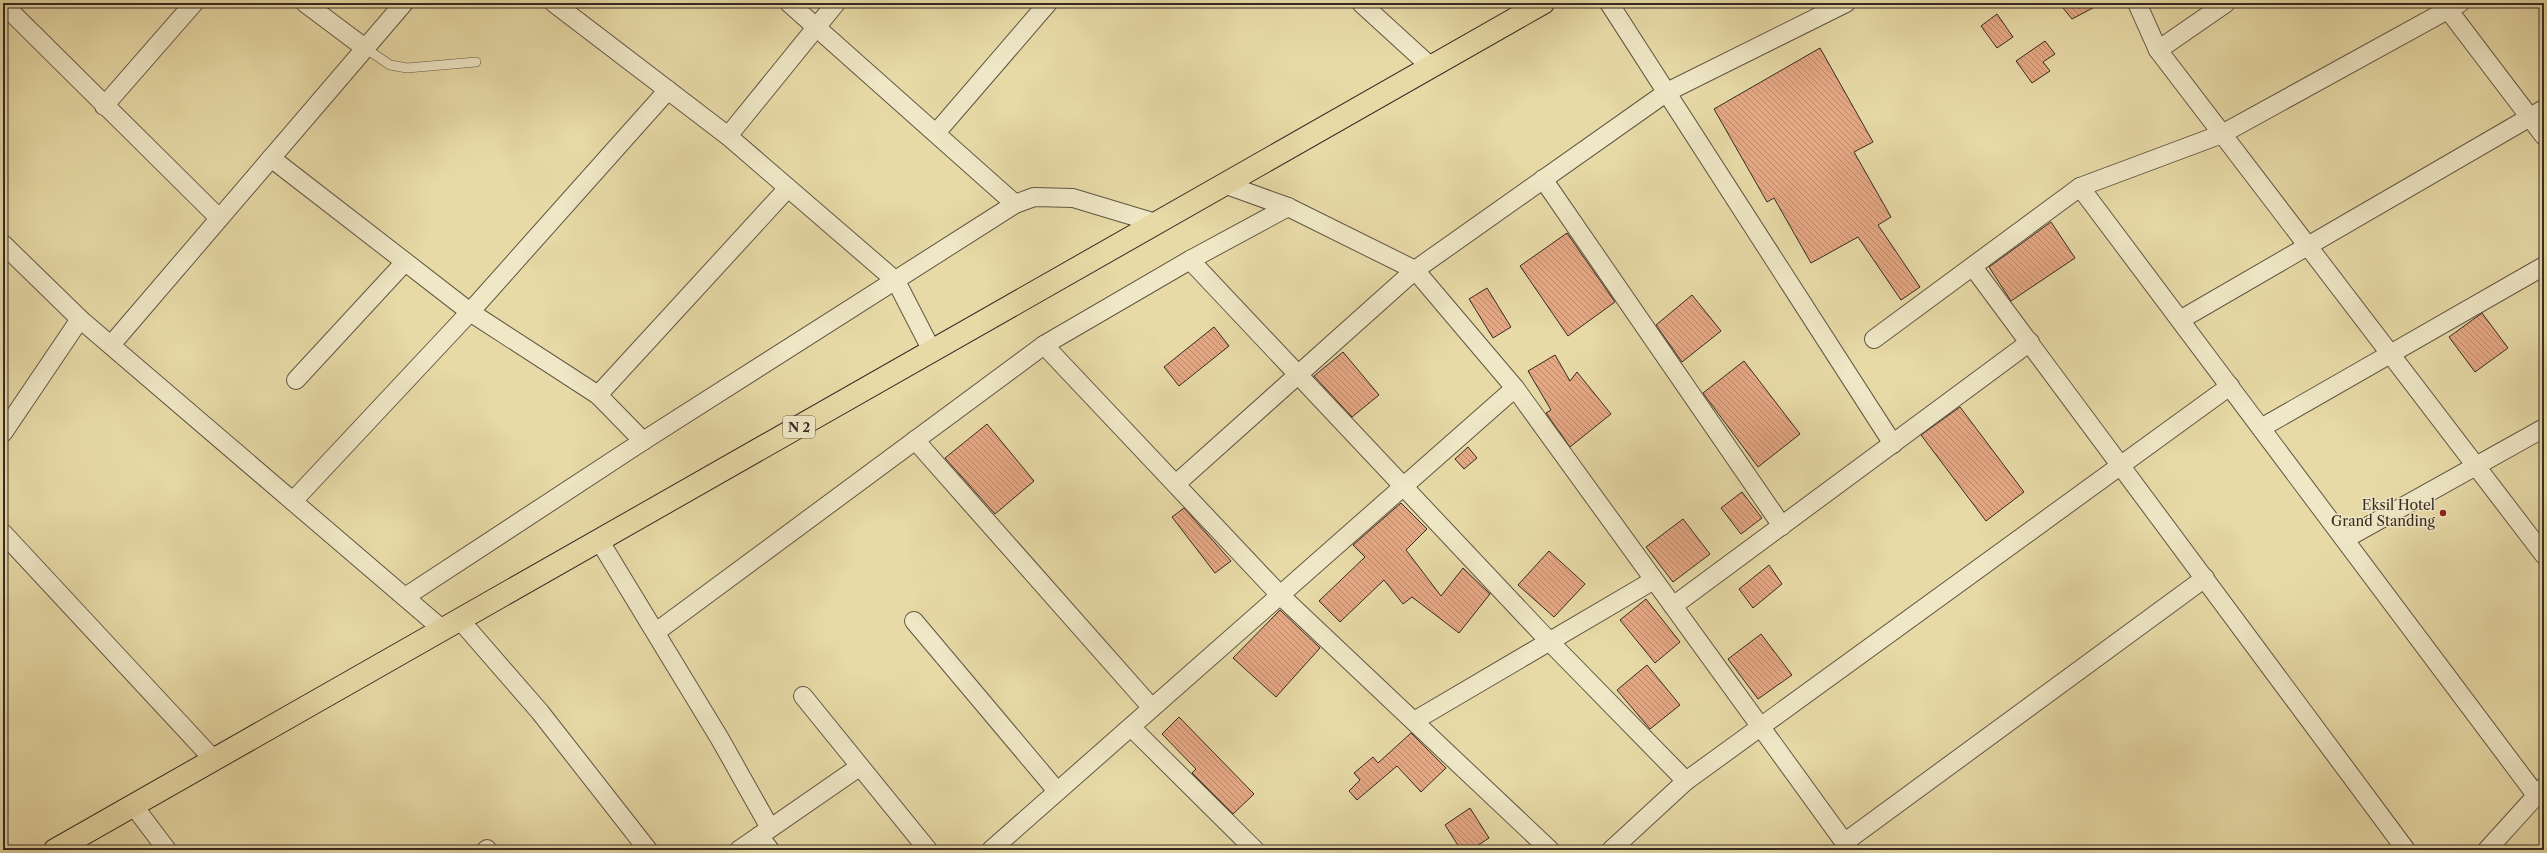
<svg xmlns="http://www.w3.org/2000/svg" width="2547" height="853" viewBox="0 0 2547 853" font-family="'Libre Caslon Text',serif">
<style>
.building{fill:url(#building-back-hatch);stroke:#362a22}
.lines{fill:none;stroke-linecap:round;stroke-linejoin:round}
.service-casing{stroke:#625643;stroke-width:10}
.minor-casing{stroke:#625643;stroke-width:20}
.trunk-casing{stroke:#362a22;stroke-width:24}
.service{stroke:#efe7c6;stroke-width:9}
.minor{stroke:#efe7c6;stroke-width:18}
.trunk{stroke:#e7daa7;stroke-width:22}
.poi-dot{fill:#8f2418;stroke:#efe7c6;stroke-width:1.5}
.labels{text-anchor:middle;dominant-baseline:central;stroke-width:3;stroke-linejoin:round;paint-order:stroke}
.shield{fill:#efe7c6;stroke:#6e6353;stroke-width:1}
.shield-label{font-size:13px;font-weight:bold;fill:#362a22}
.poi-label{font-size:14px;fill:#362a22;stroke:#efe7c6;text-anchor:end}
</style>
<defs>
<pattern id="building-back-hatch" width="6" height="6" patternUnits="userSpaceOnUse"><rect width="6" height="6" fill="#e5a884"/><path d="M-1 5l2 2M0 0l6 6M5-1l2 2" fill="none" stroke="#ba896c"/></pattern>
</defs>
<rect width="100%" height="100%" fill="#e7daa7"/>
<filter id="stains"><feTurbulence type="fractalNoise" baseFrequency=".005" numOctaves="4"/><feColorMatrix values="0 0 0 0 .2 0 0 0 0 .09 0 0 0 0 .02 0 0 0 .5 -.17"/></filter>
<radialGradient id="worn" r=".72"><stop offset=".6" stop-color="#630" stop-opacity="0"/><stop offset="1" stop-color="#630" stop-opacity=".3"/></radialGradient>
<!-- building -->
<g class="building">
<polygon points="2059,3 2102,3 2072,19"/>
<polygon points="1997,14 2013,37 1997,48 1981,26"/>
<polygon points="2045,41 2055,54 2043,62 2050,71 2032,83 2016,61"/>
<polygon points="1820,48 1873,142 1854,152 1891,217 1878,225 1920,287 1901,300 1858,237 1811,263 1774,198 1767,202 1714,109"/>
<polygon points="2051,222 2075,258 2011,301 1989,267"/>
<polygon points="1567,233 1615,302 1568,336 1520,266"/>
<polygon points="1487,288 1511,327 1493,338 1469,299"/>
<polygon points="1692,295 1721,331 1682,362 1656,325"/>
<polygon points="2482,313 2508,348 2475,372 2449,337"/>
<polygon points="1214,327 1229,346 1179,386 1164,367"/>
<polygon points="1343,352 1379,395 1352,417 1314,376"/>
<polygon points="1555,355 1570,381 1577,372 1611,414 1570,447 1546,413 1551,410 1528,371"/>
<polygon points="1744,361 1800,434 1758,467 1703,393"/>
<polygon points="1960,407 2024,492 1986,521 1921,435"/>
<polygon points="987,424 1034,481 995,514 945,458"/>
<polygon points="1468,447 1477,458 1464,469 1455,459"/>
<polygon points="1742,492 1762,518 1741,534 1721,508"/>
<polygon points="1401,503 1427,529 1406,550 1441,596 1463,568 1490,594 1459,633 1412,597 1403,604 1384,580 1340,622 1319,601 1365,557 1353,545"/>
<polygon points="1184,508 1231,561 1215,573 1172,517"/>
<polygon points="1683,519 1710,554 1673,582 1646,547"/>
<polygon points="1549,551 1585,584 1554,617 1518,585"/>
<polygon points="1769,565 1782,584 1753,608 1739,589"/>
<polygon points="1646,599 1680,642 1655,663 1620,620"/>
<polygon points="1280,610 1320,648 1276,697 1233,658"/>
<polygon points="1761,634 1792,675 1758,699 1728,659"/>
<polygon points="1647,665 1680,705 1650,729 1617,690"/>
<polygon points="1179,717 1254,794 1233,814 1192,773 1196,769 1162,734"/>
<polygon points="1411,733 1446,768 1421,792 1397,766 1357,800 1349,791 1360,780 1354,773 1373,757 1378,763"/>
<polygon points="1470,808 1489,838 1471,850 1461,850 1445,825"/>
</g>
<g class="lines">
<defs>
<polyline id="service" points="365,48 390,65 407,68 476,62"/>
<g id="minor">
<polyline points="305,3 365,48"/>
<polyline points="554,3 728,136 896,281 932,351"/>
<polyline points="789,3 1015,204"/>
<polyline points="1361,3 1431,67"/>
<polyline points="1609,3 1893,444"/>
<polyline points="2137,3 2158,50 2544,555"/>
<polyline points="2443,3 2544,136"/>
<polyline points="3,4 219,218"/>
<polyline points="2158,50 2226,3"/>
<polyline points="104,106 194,3"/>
<polyline points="936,133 1048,3"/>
<polyline points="728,136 836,3"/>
<polyline points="271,158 470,312 598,395 643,441"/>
<polyline points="1543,179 1782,526"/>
<polyline points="1224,184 1288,207 1415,270 1515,388 1850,850"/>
<polyline points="2080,187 2536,795"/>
<polyline points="3,244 80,319 442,629"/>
<polyline points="1190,260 1549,641 1686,781"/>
<polyline points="1973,267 2406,850"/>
<polyline points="2180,320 2544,109"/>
<polyline points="1874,339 2080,187 2222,134 2460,3"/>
<polyline points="111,345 404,3"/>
<polyline points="1044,345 1280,595 1550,850"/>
<polyline points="296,380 405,262"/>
<polyline points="598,395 788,188"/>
<polyline points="2261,428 2544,266"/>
<polyline points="3,433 80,319"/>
<polyline points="915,440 1152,708"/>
<polyline points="1177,483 1415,270 1667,92 1846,3"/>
<polyline points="293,501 470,312 668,90"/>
<polyline points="3,533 214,760"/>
<polyline points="2345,539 2544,428"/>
<polyline points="599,540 720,739 770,828"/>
<polyline points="405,597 643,441 1015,204 1034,197 1073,198 1156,223"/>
<polyline points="1673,606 2030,342"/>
<polyline points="460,620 540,712 648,850"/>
<polyline points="914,621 1057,791"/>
<polyline points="656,632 1044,345 1190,260 1288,207"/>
<polyline points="803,696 928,850"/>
<polyline points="1414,721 1654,580"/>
<polyline points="1131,727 1255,850"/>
<polyline points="133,805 167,850"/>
<polyline points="759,836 770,850"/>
<polyline points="1845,842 2205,578"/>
<polyline points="486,850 487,849"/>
<polyline points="739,850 859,767"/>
<polyline points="991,850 1515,388"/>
<polyline points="1611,850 1686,781 2230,386"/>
<polyline points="2487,850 2544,787"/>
</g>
<polyline id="trunk" points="55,850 1543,3"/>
</defs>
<!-- service casing -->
<use href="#service" class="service-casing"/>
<!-- minor casing -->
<use href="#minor" class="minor-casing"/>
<!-- trunk casing -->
<use href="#trunk" class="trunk-casing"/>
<!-- service -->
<use href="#service" class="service"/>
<!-- minor -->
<use href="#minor" class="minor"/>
<!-- trunk -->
<use href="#trunk" class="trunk"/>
</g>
<!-- markers -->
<circle class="poi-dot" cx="2443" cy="513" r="4"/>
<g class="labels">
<!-- shield labels -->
<rect class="shield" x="783" y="416" width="32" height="22" rx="3"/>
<g class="shield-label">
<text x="799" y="427">N 2</text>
</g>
<!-- poi labels -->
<g class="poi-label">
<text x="2435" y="505">Eksil Hotel<tspan x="2435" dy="16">Grand Standing</tspan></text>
</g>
</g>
<!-- margin -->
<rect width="2547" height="853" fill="none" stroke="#e7daa7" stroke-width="16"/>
<rect x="4" y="4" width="2539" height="845" fill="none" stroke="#362a22" stroke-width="2"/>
<rect x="8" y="8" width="2531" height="837" fill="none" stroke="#362a22"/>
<rect width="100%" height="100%" filter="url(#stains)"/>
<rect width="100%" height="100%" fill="url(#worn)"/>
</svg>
